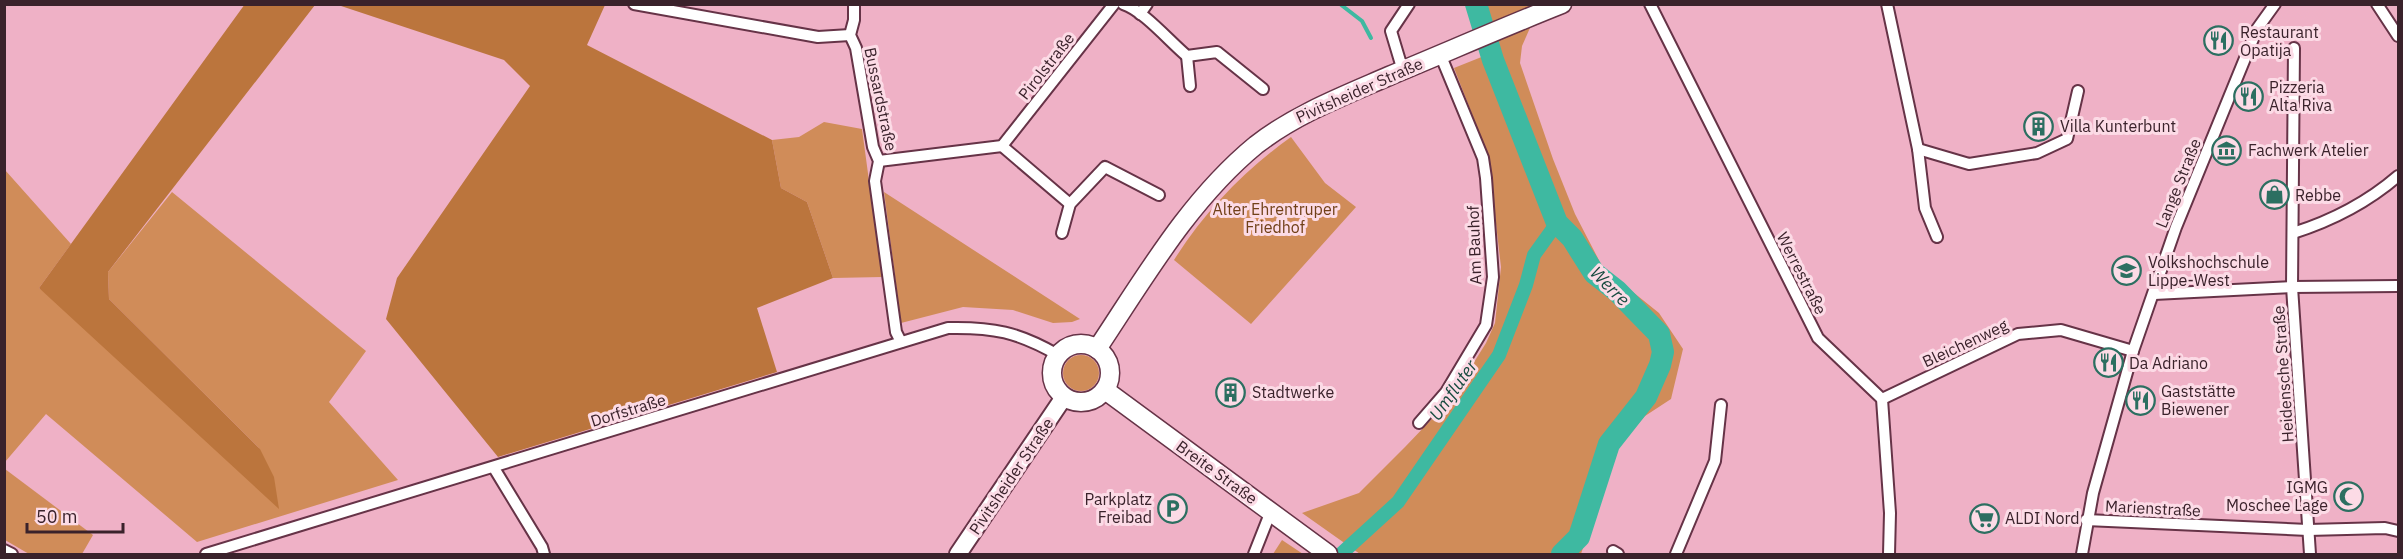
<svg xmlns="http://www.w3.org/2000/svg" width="2403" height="559" viewBox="0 0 2403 559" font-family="'IBM Plex Sans',sans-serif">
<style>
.green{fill:#d08c59}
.forest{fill:#bb753d}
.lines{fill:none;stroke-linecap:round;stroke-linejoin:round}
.stream{stroke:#3eb9a1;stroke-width:4}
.canal{stroke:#3eb9a1;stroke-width:14}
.river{stroke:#3eb9a1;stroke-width:22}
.minor-casing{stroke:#663347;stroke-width:14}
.secondary-casing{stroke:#663347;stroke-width:20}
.primary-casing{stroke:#663347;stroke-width:21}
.minor{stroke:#fff;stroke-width:10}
.secondary{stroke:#fff;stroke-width:16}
.primary{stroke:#fff;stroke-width:18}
.labels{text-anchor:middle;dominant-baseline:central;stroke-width:6;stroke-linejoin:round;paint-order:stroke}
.poi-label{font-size:16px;fill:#3a222b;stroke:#fcdbe6;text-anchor:start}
.street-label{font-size:16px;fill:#3a222b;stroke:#fcdbe6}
.park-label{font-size:16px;fill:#714018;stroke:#fcdbe6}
.water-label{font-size:18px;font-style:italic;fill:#174b40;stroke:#fcdbe6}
</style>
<rect width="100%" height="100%" fill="#efb1c6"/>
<!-- green -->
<g class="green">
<polygon points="1477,5 1540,5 1522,46 1520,63 1553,159 1575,214 1603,268 1659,313 1683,349 1671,399 1645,416 1615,450 1581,554 1360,554 1302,513 1359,493 1405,447 1451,399 1486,343 1495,323 1501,267 1488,155 1454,68 1494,52"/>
<polygon points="824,122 862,129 882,277 833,278 807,202 781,188 772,140 799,137"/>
<path d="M 1291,137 L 1325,183 L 1356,207 L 1251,324 L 1174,260 C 1205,211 1245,170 1291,137 Z"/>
<polygon points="5,170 71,244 39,288 260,449 109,299 108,272 172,192 366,351 329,402 398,480 197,542 46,414 5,462"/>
<polygon points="884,192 1080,319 1072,322 1053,323 1013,310 963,307 901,323"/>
<circle cx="1081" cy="373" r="18"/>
<polygon points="5,469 93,535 82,554 29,554 5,540"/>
<polygon points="1282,540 1303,554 1273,554"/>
</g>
<!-- forest -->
<g class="forest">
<polygon points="245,4 315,5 108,272 109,299 260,449 274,477 279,509 39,288"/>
<polygon points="600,4 605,5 587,45 772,140 781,188 807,202 833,278 757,308 777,372 498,457 386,319 397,278 530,86 504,60 338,5"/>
</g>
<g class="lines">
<!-- stream -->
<polyline class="stream" points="1340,4 1362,21 1371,38"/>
<!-- canal -->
<polyline class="canal" points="1341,554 1398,502 1499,355 1526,285 1534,255 1557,223"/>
<!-- river -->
<polyline class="river" points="1476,4 1493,60 1557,223 1572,238 1594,273 1617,291 1659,334 1663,352 1660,365 1646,397 1609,444 1579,537 1562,554"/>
<defs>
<g id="minor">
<polyline points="634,4 818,37 850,35"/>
<polyline points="854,4 854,20 850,35 856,48 873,147 879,161 875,181 896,332 901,342"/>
<path d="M 1123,4 C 1143,10 1170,42 1187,56 L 1217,52 L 1263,89"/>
<polyline points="1650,4 1818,338 1882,399 1890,513 1889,554"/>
<polyline points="1887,4 1918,149 1925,208 1937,237"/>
<polyline points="2377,4 2398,36"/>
<polyline points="1140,14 1147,4"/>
<polyline points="2294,48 2292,287 2310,554"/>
<polyline points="1187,56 1190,86"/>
<polyline points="1406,69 1400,61 1391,31 1409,4"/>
<polyline points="1002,146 1070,204"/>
<polyline points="1918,149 1969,164 2037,153 2067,139 2078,91"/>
<polyline points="879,161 1002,146 1114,4"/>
<polyline points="1062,233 1070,204 1105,167 1159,195"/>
<path d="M 2293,233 C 2331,221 2369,201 2398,176"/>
<polyline points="2154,294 2292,287 2398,286"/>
<polyline points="1882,399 2018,334 2061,330 2133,351"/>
<polyline points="1419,423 1446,392 1486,325 1493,277 1486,178 1483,158 1440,54"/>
<polyline points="494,468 542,547 544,554"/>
<polyline points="2086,520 2308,530 2385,528 2398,531"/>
<polyline points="4,550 12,554"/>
<polyline points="1613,551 1618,554"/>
<path d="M 206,554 L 948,328 C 993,327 1018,332 1058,355"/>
<polyline points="1254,554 1271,511"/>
<polyline points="1676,554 1715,461 1721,405"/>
<polyline points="2082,554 2093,493 2133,351 2176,227 2257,29 2275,4"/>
</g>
<polyline id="secondary" points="958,554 1064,397"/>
<g id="primary">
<circle cx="1081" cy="373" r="29"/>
<path d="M 1097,349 C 1145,277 1189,200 1256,145 C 1296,114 1343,96 1389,76 C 1447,52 1504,27 1562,4"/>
<polyline points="1105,390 1328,554"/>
</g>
</defs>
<!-- minor casing -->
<use href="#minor" class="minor-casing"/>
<!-- secondary casing -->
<use href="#secondary" class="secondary-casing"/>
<!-- primary casing -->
<use href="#primary" class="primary-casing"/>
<!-- minor -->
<use href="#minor" class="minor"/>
<!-- secondary -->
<use href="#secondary" class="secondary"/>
<!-- primary -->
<use href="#primary" class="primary"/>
</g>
<!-- icons -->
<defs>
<symbol id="restaurant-ring" viewBox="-11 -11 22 22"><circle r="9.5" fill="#fcdbe6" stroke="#2c6f61" stroke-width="1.5"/><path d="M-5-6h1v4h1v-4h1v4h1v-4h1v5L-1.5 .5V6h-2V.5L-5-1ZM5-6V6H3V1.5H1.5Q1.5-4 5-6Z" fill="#2c6f61"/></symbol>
<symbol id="building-ring" viewBox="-11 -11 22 22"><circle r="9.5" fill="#fcdbe6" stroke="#2c6f61" stroke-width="1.5"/><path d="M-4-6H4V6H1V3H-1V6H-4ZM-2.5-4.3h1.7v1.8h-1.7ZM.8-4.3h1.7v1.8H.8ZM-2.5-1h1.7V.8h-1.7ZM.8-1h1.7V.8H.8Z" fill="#2c6f61"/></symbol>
<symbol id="museum-ring" viewBox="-11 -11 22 22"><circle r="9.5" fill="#fcdbe6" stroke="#2c6f61" stroke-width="1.5"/><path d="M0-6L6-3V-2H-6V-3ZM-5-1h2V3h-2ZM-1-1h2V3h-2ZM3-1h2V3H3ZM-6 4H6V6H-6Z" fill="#2c6f61"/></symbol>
<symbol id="shop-ring" viewBox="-11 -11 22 22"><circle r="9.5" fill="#fcdbe6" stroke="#2c6f61" stroke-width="1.5"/><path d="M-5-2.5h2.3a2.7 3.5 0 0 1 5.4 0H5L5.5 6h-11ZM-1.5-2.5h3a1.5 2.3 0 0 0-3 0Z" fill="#2c6f61"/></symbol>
<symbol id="university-ring" viewBox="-11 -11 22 22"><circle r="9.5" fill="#fcdbe6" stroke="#2c6f61" stroke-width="1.5"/><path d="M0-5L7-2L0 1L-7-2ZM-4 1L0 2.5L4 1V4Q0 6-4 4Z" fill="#2c6f61"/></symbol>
<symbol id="mosque-ring" viewBox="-11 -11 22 22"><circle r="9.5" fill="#fcdbe6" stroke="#2c6f61" stroke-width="1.5"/><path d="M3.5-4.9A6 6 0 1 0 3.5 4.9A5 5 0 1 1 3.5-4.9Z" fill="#2c6f61"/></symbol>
<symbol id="parking-ring" viewBox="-11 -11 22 22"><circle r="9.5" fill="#fcdbe6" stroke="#2c6f61" stroke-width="1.5"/><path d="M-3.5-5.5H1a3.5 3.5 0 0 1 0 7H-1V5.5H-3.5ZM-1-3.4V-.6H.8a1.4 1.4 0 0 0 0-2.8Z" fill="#2c6f61"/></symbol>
<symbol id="supermarket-ring" viewBox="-11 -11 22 22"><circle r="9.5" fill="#fcdbe6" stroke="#2c6f61" stroke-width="1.5"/><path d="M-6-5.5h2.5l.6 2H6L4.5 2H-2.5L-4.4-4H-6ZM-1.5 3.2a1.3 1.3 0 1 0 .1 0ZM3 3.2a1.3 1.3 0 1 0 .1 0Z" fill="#2c6f61"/></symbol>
</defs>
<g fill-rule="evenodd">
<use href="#restaurant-ring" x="2202" y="24" width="33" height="33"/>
<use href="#restaurant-ring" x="2232" y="80" width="33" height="33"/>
<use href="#building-ring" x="2022" y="110" width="33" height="33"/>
<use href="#museum-ring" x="2210" y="134" width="33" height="33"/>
<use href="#shop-ring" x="2258" y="178" width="33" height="33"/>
<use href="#university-ring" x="2110" y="254" width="33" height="33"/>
<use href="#restaurant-ring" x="2092" y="346" width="33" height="33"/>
<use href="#building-ring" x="1214" y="376" width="33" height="33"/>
<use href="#restaurant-ring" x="2124" y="384" width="33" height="33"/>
<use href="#mosque-ring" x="2332" y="480" width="33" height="33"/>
<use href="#parking-ring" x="1156" y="492" width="33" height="33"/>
<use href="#supermarket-ring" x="1968" y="502" width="33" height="33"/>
</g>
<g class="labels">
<!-- poi labels -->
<g class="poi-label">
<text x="2240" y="32">Restaurant<tspan x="2240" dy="18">Opatija</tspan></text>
<text x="2269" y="87">Pizzeria<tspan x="2269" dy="18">Alta Riva</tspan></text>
<text x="2060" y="126">Villa Kunterbunt</text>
<text x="2248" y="150">Fachwerk Atelier</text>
<text x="2295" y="195">Rebbe</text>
<text x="2148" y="262">Volkshochschule<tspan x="2148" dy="18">Lippe-West</tspan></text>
<text x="2129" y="363">Da Adriano</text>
<text x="2161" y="391">Gaststätte<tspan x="2161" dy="18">Biewener</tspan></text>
<text x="1252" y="392">Stadtwerke</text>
<text x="2328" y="487" text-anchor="end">IGMG<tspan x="2328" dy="18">Moschee Lage</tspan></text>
<text x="1152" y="499" text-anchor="end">Parkplatz<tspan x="1152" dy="18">Freibad</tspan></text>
<text x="2005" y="518">ALDI Nord</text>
</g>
<!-- street labels -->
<g class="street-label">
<text transform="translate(1046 66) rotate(-52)">Pirolstraße</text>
<text transform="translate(1359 90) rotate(-24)">Pivitsheider Straße</text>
<text transform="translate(881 99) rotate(78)">Bussardstraße</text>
<text transform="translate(2178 183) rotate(-68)">Lange Straße</text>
<text transform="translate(1474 245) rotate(-92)">Am Bauhof</text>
<text transform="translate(1802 273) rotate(63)">Werrestraße</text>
<text transform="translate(1965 343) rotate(-25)">Bleichenweg</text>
<text transform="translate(2283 374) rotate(-94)">Heidensche Straße</text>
<text transform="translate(628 410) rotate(-17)">Dorfstraße</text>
<text transform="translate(1217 472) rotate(36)">Breite Straße</text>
<text transform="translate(1011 476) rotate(-56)">Pivitsheider Straße</text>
<text transform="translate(2153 508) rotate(3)">Marienstraße</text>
</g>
<!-- park labels -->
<g class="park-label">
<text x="1275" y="209">Alter Ehrentruper<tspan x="1275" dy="18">Friedhof</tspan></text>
</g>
<!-- water labels -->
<g class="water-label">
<text transform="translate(1610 286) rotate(45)">Werre</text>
<text transform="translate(1453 390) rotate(-55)">Umfluter</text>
</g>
</g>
<!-- border -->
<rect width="2403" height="559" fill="none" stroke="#3a222b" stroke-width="12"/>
<!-- scale -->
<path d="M27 523v9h96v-9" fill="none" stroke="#3a222b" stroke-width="3"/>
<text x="36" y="523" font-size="18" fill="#3a222b" stroke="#fcdbe6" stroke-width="4.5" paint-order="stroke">50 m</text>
</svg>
